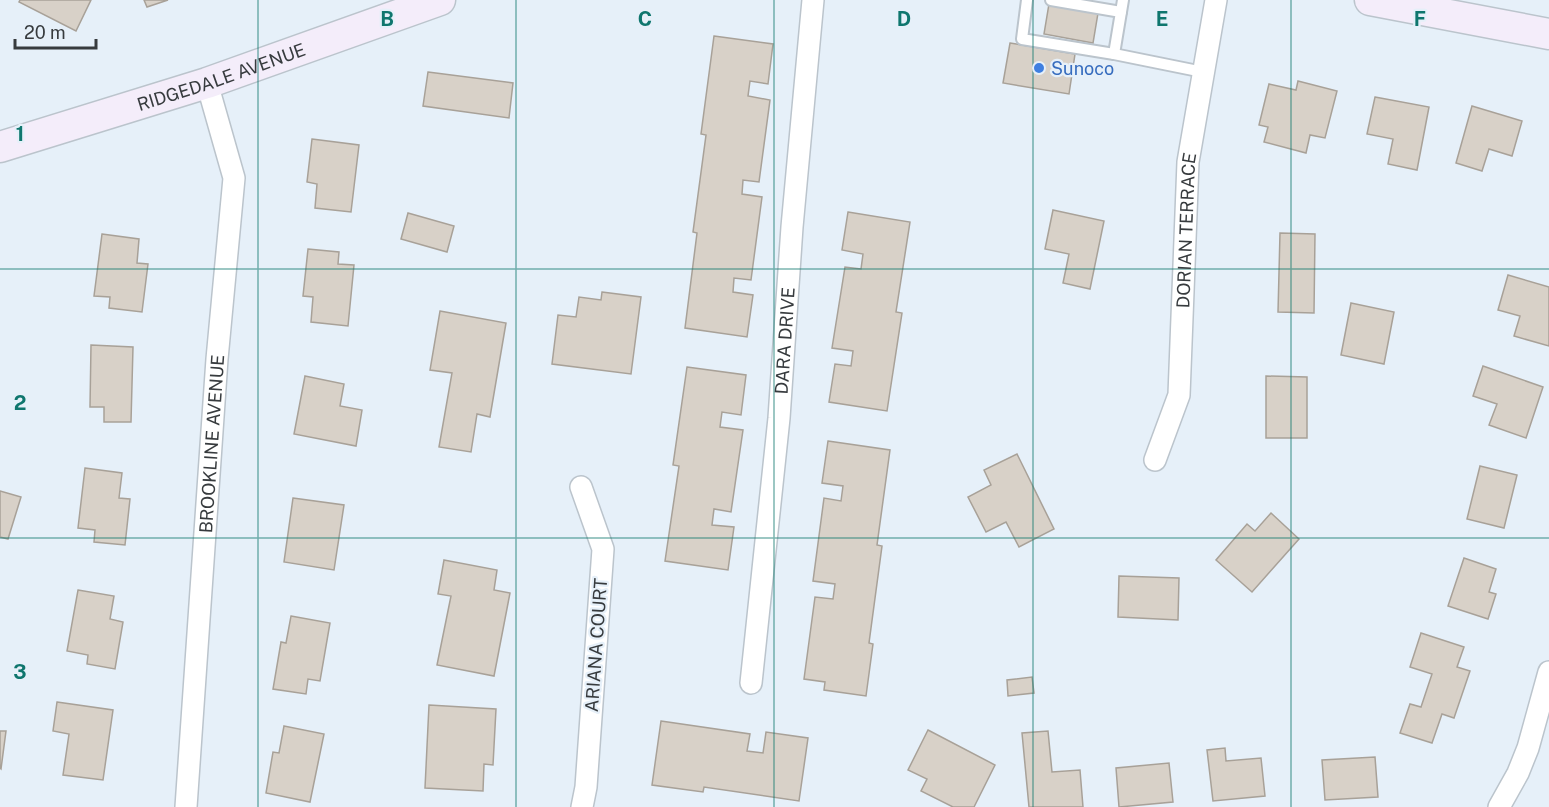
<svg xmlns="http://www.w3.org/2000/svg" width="1549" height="807" viewBox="0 0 1549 807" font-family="'Public Sans',sans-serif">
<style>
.building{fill:#d8d1c8;stroke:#a8a198;stroke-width:1.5}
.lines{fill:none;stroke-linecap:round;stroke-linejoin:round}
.lane-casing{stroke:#bbc4cc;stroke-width:14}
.street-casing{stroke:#bbc4cc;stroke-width:24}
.secondary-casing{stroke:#bbc4cc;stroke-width:33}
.lane{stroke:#fff;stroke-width:10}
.street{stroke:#fff;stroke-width:21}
.secondary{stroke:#f4edfa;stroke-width:30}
.grid{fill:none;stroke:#0f766e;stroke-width:1.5;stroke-opacity:0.55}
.shop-dot{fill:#3f7fe0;stroke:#e6f0f9;stroke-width:2}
.labels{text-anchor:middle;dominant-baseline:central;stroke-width:4.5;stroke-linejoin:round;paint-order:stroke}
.shop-label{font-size:18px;fill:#366cbe;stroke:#e6f0f9;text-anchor:start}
.street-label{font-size:18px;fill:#373b3e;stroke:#e6f0f9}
.grid-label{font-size:20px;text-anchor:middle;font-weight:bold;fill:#0f766e;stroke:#e6f0f9;stroke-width:4.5;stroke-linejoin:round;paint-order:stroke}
</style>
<rect width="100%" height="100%" fill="#e6f0f9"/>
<!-- building -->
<g class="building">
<polygon points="20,0 91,0 76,31 19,2"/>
<polygon points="144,0 168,0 147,7"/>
<polygon points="1049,4 1098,13 1093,43 1044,34"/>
<polygon points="714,36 773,44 768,84 750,81 748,96 770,100 759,182 743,180 742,194 762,197 751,280 734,278 733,292 753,295 747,337 685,328 697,233 693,232 706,135 701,134"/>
<polygon points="1010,43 1075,54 1069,94 1003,83"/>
<polygon points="428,72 513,83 509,118 423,106"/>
<polygon points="1298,81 1337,91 1325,138 1310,135 1306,153 1264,142 1268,127 1259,125 1269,84 1296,90"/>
<polygon points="1375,97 1429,107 1417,170 1388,164 1393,139 1367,134"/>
<polygon points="1472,106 1522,121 1512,156 1489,149 1482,171 1456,163"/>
<polygon points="312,139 359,145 351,212 315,208 317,184 307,182"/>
<polygon points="1053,210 1104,221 1090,289 1063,283 1069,254 1045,249"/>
<polygon points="848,212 910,222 896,312 902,313 887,411 829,402 835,364 851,366 853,351 832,348 845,267 861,269 863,254 842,250"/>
<polygon points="408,213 454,226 447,252 401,239"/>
<polygon points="1280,233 1315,234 1314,313 1278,312"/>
<polygon points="102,234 139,239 137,263 148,264 142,312 109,308 110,297 94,296"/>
<polygon points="308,249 339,252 338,264 354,265 348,326 311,322 313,297 303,296"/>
<polygon points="1508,275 1549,287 1549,346 1514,336 1520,316 1498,310"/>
<polygon points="602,292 641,297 631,374 552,364 558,315 576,317 579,297 601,300"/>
<polygon points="1351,303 1394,312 1384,364 1341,355"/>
<polygon points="440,311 506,323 490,417 477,414 471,452 439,447 452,373 430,370"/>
<polygon points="91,345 133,347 131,422 104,422 104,407 90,407"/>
<polygon points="1483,366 1543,387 1526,438 1489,425 1497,404 1473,396"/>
<polygon points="687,367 746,375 741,415 722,412 720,427 743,430 731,512 714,509 712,525 734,527 728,570 665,561 679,466 673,465"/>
<polygon points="305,376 344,384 340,406 362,410 356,446 294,434"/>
<polygon points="1266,376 1307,377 1307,438 1266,438"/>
<polygon points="828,441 890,450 877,545 882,546 869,643 873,644 866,696 824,690 825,682 804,679 815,597 833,599 835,584 813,581 824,498 841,501 843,486 822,483"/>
<polygon points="1017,454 1054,529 1019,547 1006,522 986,532 968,497 991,485 984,470"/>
<polygon points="1480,466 1517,475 1504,528 1467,519"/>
<polygon points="85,468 122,473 119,498 130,499 125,545 94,542 95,530 78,528"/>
<polygon points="0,491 21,497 8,539 0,537"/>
<polygon points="293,498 344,505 334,570 284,562"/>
<polygon points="1271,513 1299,539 1252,592 1216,560 1247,524 1255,531"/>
<polygon points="1464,558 1496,569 1489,592 1496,594 1488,619 1448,606"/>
<polygon points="444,560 497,570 494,590 510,593 494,676 437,665 451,596 438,594"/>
<polygon points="1119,576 1179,578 1178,620 1118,617"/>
<polygon points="78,590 114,596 110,619 123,622 115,669 87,664 88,655 67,651"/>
<polygon points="291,616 330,623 320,681 308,679 306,694 273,689 281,642 286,643"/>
<polygon points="1421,633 1464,647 1457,667 1470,671 1454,718 1442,714 1432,743 1400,733 1410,704 1421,707 1432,674 1410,667"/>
<polygon points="1032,677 1034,693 1008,696 1007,680"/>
<polygon points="57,702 113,710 103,780 63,775 69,734 53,731"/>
<polygon points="429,705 496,709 493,765 484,764 483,791 425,788"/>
<polygon points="661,721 750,734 747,751 763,753 766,732 808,738 799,801 704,787 703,792 652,785"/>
<polygon points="284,726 324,734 310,802 266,793 273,752 279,753"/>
<polygon points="928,730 995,765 974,807 953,807 921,791 927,779 908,770"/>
<polygon points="0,731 6,731 1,769 0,768"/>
<polygon points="1048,731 1052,772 1080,770 1083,807 1029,807 1022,733"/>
<polygon points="1225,748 1226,761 1261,758 1265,796 1213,801 1207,750"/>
<polygon points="1375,757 1378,797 1325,800 1322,760"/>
<polygon points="1169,763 1173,802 1119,807 1116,768"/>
</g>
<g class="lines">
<defs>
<g id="lane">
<polyline points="1027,0 1022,39 1114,54 1121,12 1051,0"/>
<polyline points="1121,12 1123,0"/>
<polyline points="1114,54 1203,72"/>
</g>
<g id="street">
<path id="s1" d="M 1155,460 L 1179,395 L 1188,162 L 1216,0"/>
<polyline points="581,487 603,549 586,787 582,807"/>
<path id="s2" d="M 751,683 L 779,418 L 792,227 L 813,0"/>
<path id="s3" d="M 186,807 L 217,359 L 234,178 L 207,83"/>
<polyline points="1499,807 1518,773 1528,748 1549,672"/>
</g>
<g id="secondary">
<polyline points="1370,0 1549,34"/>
<path id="s4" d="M 0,147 L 207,83 L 440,0"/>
</g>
</defs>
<!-- lane casing -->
<use href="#lane" class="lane-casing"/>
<!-- street casing -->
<use href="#street" class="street-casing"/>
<!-- secondary casing -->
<use href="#secondary" class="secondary-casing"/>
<!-- lane -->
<use href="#lane" class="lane"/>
<!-- street -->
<use href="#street" class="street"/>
<!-- secondary -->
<use href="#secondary" class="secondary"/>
</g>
<!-- grid -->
<path class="grid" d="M 258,0 L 258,807M 516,0 L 516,807M 774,0 L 774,807M 1033,0 L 1033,807M 1291,0 L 1291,807M 0,269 L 1549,269M 0,538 L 1549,538"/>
<!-- markers -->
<circle class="shop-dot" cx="1039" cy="68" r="6"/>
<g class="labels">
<!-- shop labels -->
<g class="shop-label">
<text x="1051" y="68">Sunoco</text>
</g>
<!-- street labels -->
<g class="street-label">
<text stroke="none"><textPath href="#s4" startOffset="232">RIDGEDALE AVENUE</textPath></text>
<text stroke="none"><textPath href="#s1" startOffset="234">DORIAN TERRACE</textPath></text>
<text stroke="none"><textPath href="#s2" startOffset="344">DARA DRIVE</textPath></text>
<text stroke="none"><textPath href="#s3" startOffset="364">BROOKLINE AVENUE</textPath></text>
<text transform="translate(596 645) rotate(-86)">ARIANA COURT</text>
</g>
</g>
<g class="grid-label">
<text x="387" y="26">B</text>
<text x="645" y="26">C</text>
<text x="904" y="26">D</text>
<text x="1162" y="26">E</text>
<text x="1420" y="26">F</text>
<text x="20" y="141">1</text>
<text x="20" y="410">2</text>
<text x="20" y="679">3</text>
</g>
<!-- scale -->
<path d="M15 39v9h81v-9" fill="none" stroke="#373b3e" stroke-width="3"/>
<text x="24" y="39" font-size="18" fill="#373b3e" stroke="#e6f0f9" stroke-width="4.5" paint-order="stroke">20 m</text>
</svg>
